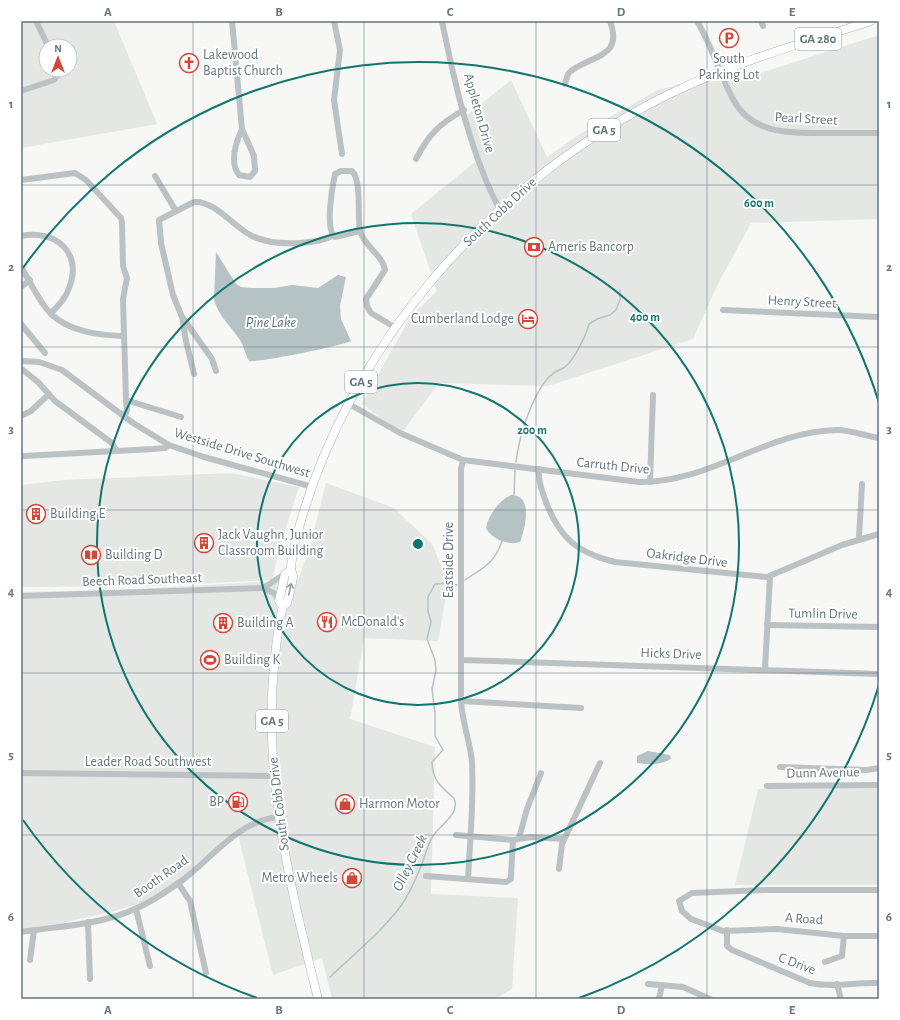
<svg xmlns="http://www.w3.org/2000/svg" width="900" height="1020" viewBox="0 0 900 1020" font-family="'Alegreya Sans',sans-serif">
<style>
.built{fill:#e5e7e5;fill-rule:evenodd}
.water{fill:#b5c3c5}
.lines{fill:none;stroke-linecap:round;stroke-linejoin:round}
.stream{stroke:#b5c3c5;stroke-width:1.5}
.major-casing{stroke:#b0b6b9;stroke-width:9}
.minor{stroke:#bcc2c4;stroke-width:6}
.major{stroke:#fff;stroke-width:8}
.oneway{stroke:#939fa4}
.grid{fill:none;stroke:#65767d;stroke-width:1;stroke-opacity:0.55}
.ring{fill:none;stroke:#0f766e;stroke-width:2}
.labels{text-anchor:middle;dominant-baseline:central;stroke-width:4;stroke-linejoin:round;paint-order:stroke}
.shield{fill:#fff;stroke:#939fa4;stroke-width:1}
.shield-label{font-size:13px;font-weight:bold;fill:#65767d}
.poi-label{font-size:14px;fill:#65767d;stroke:#fff;text-anchor:start}
.street-label{font-size:14px;fill:#65767d;stroke:#fff}
.water-label{font-size:15px;font-style:italic;fill:#5f7578;stroke:#fff}
.centre{fill:#0f766e;stroke:#fff;stroke-width:2}
.ring-label{font-size:12px;text-anchor:middle;font-weight:bold;fill:#0f766e;stroke:#fff;stroke-width:4;stroke-linejoin:round;paint-order:stroke}
.neatline{fill:none;stroke:#65767d;stroke-width:1.5}
.grid-label{font-size:13px;text-anchor:middle;font-weight:bold;fill:#65767d}
</style>
<rect width="100%" height="100%" fill="#f7f7f5"/>
<!-- built -->
<g class="built">
<path d="M 21,21 L 114,21 L 157,124 L 21,148 ZM 46,46 L 70,46 L 70,70 L 46,70 Z"/>
<polygon points="879,35 879,219 751,223 718,284 693,339 548,386 439,383 400,435 362,403 411,316 437,291 411,214 480,158 466,116 511,80 547,157 580,134 659,89 722,80 735,81"/>
<polygon points="231,473 299,487 280,546 272,580 152,586 21,587 21,485 63,480"/>
<polygon points="326,483 394,508 433,545 448,585 438,641 364,638 350,719 435,747 431,894 518,898 512,989 495,999 332,999 322,958 273,975 238,835 182,877 157,898 111,912 21,932 21,592 119,590 298,580 311,543"/>
<polygon points="879,787 879,885 735,885 758,789"/>
</g>
<!-- water -->
<g class="water">
<path d="M 216,252 L 236,284 L 241,287 L 251,288 L 274,288 L 292,285 L 318,288 L 338,275 L 346,277 L 340,306 L 341,319 L 351,341 C 341,346 257,363 249,361 C 245,354 244,346 240,340 C 231,326 218,316 214,299 Z"/>
<path d="M 511,495 C 534,495 525,529 520,542 C 509,546 491,539 486,528 C 488,516 499,500 511,495 Z"/>
<path d="M 648,751 L 670,755 L 671,759 C 660,765 649,765 637,763 L 637,756 Z"/>
</g>
<g class="lines">
<!-- stream -->
<g class="stream">
<path d="M 516,462 C 519,436 531,399 547,379 C 553,372 558,371 565,367 C 574,360 586,336 589,324 L 597,319 L 610,315 L 616,310 L 620,300 L 620,290"/>
<polyline points="514,495 515,470"/>
<path d="M 465,580 C 483,568 495,563 502,541"/>
<path d="M 330,977 C 353,955 390,925 406,898 C 413,886 418,874 423,861 C 426,853 428,843 433,836 C 440,825 461,814 454,798 C 442,788 432,780 432,762 L 443,750 L 435,736 L 435,713 L 432,689 L 436,670 L 435,660 L 427,639 L 431,622 L 428,611 L 428,597 L 435,584 L 450,583 L 457,585"/>
</g>
<defs>
<g id="major">
<polyline points="283,606 279,601 285,574 291,570"/>
<path d="M 318,999 C 291,889 263,780 274,666 C 276,646 278,625 283,606 L 287,603 C 289,595 292,585 293,577 C 293,571 291,574 291,569 C 291,561 294,550 295,543 C 344,345 498,174 680,89 C 741,60 807,42 871,21"/>
</g>
</defs>
<!-- major casing -->
<use href="#major" class="major-casing"/>
<!-- minor -->
<g class="minor">
<polyline points="36,21 48,46"/>
<path d="M 232,21 L 242,129 L 254,156 L 255,171 L 250,177 L 239,175 C 229,162 236,142 242,129"/>
<polyline points="334,21 340,50 334,100 342,154"/>
<path d="M 442,21 C 454,81 471,156 500,210"/>
<path d="M 697,21 C 712,46 719,73 733,99 C 751,134 789,133 824,133 C 842,133 861,133 879,133"/>
<polyline points="761,21 763,26"/>
<path d="M 565,84 L 568,74 L 571,71 C 595,54 623,57 610,21"/>
<polyline points="21,91 54,80 57,76 56,70"/>
<path d="M 416,159 C 429,134 439,124 464,110"/>
<polyline points="155,176 176,211"/>
<polyline points="21,180 75,173 86,180 121,218 122,223 123,266 127,278 123,299 126,400"/>
<path d="M 333,235 C 326,223 332,188 335,174 L 341,171 L 352,171 C 362,180 357,217 360,231 C 364,246 383,255 385,270 L 366,299 L 367,306 L 371,313 L 396,328"/>
<path d="M 21,236 C 56,229 83,253 69,288 C 66,298 58,306 51,313"/>
<path d="M 21,267 C 31,282 38,301 51,314 C 70,332 99,335 123,336"/>
<polyline points="21,287 30,280"/>
<polyline points="723,310 879,317"/>
<polyline points="183,318 212,359 216,371"/>
<polyline points="21,324 45,353"/>
<polyline points="21,361 39,362 62,370 133,423 169,445 204,457 313,487"/>
<polyline points="23,370 38,382 55,401 112,443 116,450"/>
<path d="M 194,374 L 186,341 L 182,317 L 173,295 L 161,243 L 159,220 L 194,202 C 214,200 234,227 252,236 C 267,243 284,244 300,243 C 311,242 324,241 333,235 L 335,237 L 360,231"/>
<path d="M 349,404 L 400,433 L 463,460 L 639,482 C 710,483 767,431 837,430 C 850,430 866,436 879,438"/>
<polyline points="21,416 31,411 48,395"/>
<polyline points="124,417 127,410 126,400 181,417"/>
<polyline points="24,456 153,449 165,448 169,445"/>
<path d="M 463,460 L 461,469 L 461,701 C 462,722 470,741 472,762 C 474,801 470,841 468,879"/>
<path d="M 539,469 C 538,481 542,491 546,502 C 560,539 578,553 615,562 L 767,577 L 842,545 L 879,534"/>
<polyline points="650,482 653,395"/>
<polyline points="859,538 862,484"/>
<polyline points="263,588 274,593 279,601"/>
<polyline points="21,596 263,588 285,574"/>
<polyline points="767,625 878,627"/>
<polyline points="462,660 879,674"/>
<polyline points="765,669 770,577"/>
<polyline points="461,701 581,708"/>
<polyline points="780,767 867,770 879,768"/>
<polyline points="21,773 274,776"/>
<polyline points="767,786 879,785"/>
<polyline points="456,835 513,840 531,837 564,839"/>
<polyline points="519,838 527,809 541,773"/>
<polyline points="559,869 562,844 600,763"/>
<polyline points="426,876 506,882 511,879 511,876 513,840"/>
<polyline points="178,883 190,901 206,973"/>
<polyline points="879,890 766,890 692,893 679,901 682,911 691,919 723,931 777,929 844,936 879,936"/>
<polyline points="136,909 150,966"/>
<polyline points="88,922 90,979"/>
<path d="M 727,930 L 727,946 L 732,950 L 810,983 C 832,988 856,982 879,983"/>
<path d="M 21,932 C 59,926 102,925 137,908 C 153,901 169,890 184,879 C 213,857 238,821 278,817"/>
<polyline points="30,960 34,930"/>
<polyline points="825,962 842,956 844,936"/>
<polyline points="648,984 683,987 710,999"/>
<polyline points="837,984 841,999"/>
<polyline points="659,999 662,985"/>
</g>
<!-- major -->
<use href="#major" class="major"/>
</g>
<!-- one-way arrows -->
<defs><path id="oneway-shaft" d="M-6 0H5M1.5-3L5.5 0L1.5 3" fill="none" stroke-width="1.6" stroke-linecap="round" stroke-linejoin="round"/></defs>
<use class="oneway" href="#oneway-shaft" transform="translate(290 589) rotate(-78)"/>
<!-- grid -->
<path class="grid" d="M 193,21 L 193,999M 364,21 L 364,999M 536,21 L 536,999M 707,21 L 707,999M 21,185 L 879,185M 21,347 L 879,347M 21,510 L 879,510M 21,673 L 879,673M 21,835 L 879,835"/>
<!-- distance rings -->
<g class="ring">
<circle cx="418" cy="544" r="161"/>
<circle cx="418" cy="544" r="321"/>
<path d="M879 685A482 482 0 0 1 579 998M257 998A482 482 0 0 1 23 820M23 268A482 482 0 0 1 879 403"/>
</g>
<!-- icons -->
<defs>
<symbol id="parking-ring" viewBox="-11 -11 22 22"><circle r="9.5" fill="#fff" stroke="#d54637" stroke-width="1.5"/><path d="M-3.5-5.5H1a3.5 3.5 0 0 1 0 7H-1V5.5H-3.5ZM-1-3.4V-.6H.8a1.4 1.4 0 0 0 0-2.8Z" fill="#d54637"/></symbol>
<symbol id="church-ring" viewBox="-11 -11 22 22"><circle r="9.5" fill="#fff" stroke="#d54637" stroke-width="1.5"/><path d="M-1.2-6h2.4v3.5h3.3v2.4h-3.3V6h-2.4V-.1h-3.3v-2.4h3.3Z" fill="#d54637"/></symbol>
<symbol id="bank-ring" viewBox="-11 -11 22 22"><circle r="9.5" fill="#fff" stroke="#d54637" stroke-width="1.5"/><path d="M-6-4H6V4H-6ZM0-2.3a2.3 2.3 0 1 0 0 4.6a2.3 2.3 0 1 0 0-4.6Z" fill="#d54637"/></symbol>
<symbol id="hotel-ring" viewBox="-11 -11 22 22"><circle r="9.5" fill="#fff" stroke="#d54637" stroke-width="1.5"/><path d="M-6-4.5h1.5V1H6V5H4.5V3h-9V5H-6ZM-4 0a1.8 1.8 0 1 1 3.6 0ZM.5 0V-2.5h3Q6-2.5 6 0Z" fill="#d54637"/></symbol>
<symbol id="building-ring" viewBox="-11 -11 22 22"><circle r="9.5" fill="#fff" stroke="#d54637" stroke-width="1.5"/><path d="M-4-6H4V6H1V3H-1V6H-4ZM-2.5-4.3h1.7v1.8h-1.7ZM.8-4.3h1.7v1.8H.8ZM-2.5-1h1.7V.8h-1.7ZM.8-1h1.7V.8H.8Z" fill="#d54637"/></symbol>
<symbol id="library-ring" viewBox="-11 -11 22 22"><circle r="9.5" fill="#fff" stroke="#d54637" stroke-width="1.5"/><path d="M-6-4Q-3-5.5-.7-3.5V5Q-3 3-6 4ZM6-4Q3-5.5 .7-3.5V5Q3 3 6 4Z" fill="#d54637"/></symbol>
<symbol id="restaurant-ring" viewBox="-11 -11 22 22"><circle r="9.5" fill="#fff" stroke="#d54637" stroke-width="1.5"/><path d="M-5-6h1v4h1v-4h1v4h1v-4h1v5L-1.5 .5V6h-2V.5L-5-1ZM5-6V6H3V1.5H1.5Q1.5-4 5-6Z" fill="#d54637"/></symbol>
<symbol id="stadium-ring" viewBox="-11 -11 22 22"><circle r="9.5" fill="#fff" stroke="#d54637" stroke-width="1.5"/><path d="M0-5a6.5 5 0 1 0 0 10a6.5 5 0 1 0 0-10ZM-3.5-1.8h7v3.6h-7Z" fill="#d54637"/></symbol>
<symbol id="fuel-ring" viewBox="-11 -11 22 22"><circle r="9.5" fill="#fff" stroke="#d54637" stroke-width="1.5"/><path d="M-5.5-6h7V0h2V4h1.3V-2.5L3-4.5l.8-.8L6-3V5H2.5V1h-1V6h-7ZM-4.2-4.7v3.2H.2V-4.7Z" fill="#d54637"/></symbol>
<symbol id="shop-ring" viewBox="-11 -11 22 22"><circle r="9.5" fill="#fff" stroke="#d54637" stroke-width="1.5"/><path d="M-5-2.5h2.3a2.7 3.5 0 0 1 5.4 0H5L5.5 6h-11ZM-1.5-2.5h3a1.5 2.3 0 0 0-3 0Z" fill="#d54637"/></symbol>
</defs>
<g fill-rule="evenodd">
<use href="#parking-ring" x="718" y="27" width="22" height="22"/>
<use href="#church-ring" x="178" y="52" width="22" height="22"/>
<use href="#bank-ring" x="523" y="236" width="22" height="22"/>
<use href="#hotel-ring" x="517" y="308" width="22" height="22"/>
<use href="#building-ring" x="25" y="503" width="22" height="22"/>
<use href="#building-ring" x="193" y="532" width="22" height="22"/>
<use href="#library-ring" x="80" y="544" width="22" height="22"/>
<use href="#restaurant-ring" x="316" y="611" width="22" height="22"/>
<use href="#building-ring" x="212" y="612" width="22" height="22"/>
<use href="#stadium-ring" x="199" y="649" width="22" height="22"/>
<use href="#fuel-ring" x="227" y="791" width="22" height="22"/>
<use href="#shop-ring" x="334" y="793" width="22" height="22"/>
<use href="#shop-ring" x="341" y="867" width="22" height="22"/>
</g>
<g class="labels">
<!-- shield labels -->
<g class="shield">
<rect x="795" y="28" width="46" height="22" rx="3"/>
<rect x="588" y="119" width="32" height="22" rx="3"/>
<rect x="345" y="371" width="32" height="22" rx="3"/>
<rect x="256" y="710" width="32" height="22" rx="3"/>
</g>
<g class="shield-label">
<text x="818" y="39">GA 280</text>
<text x="604" y="130">GA 5</text>
<text x="361" y="382">GA 5</text>
<text x="272" y="721">GA 5</text>
</g>
<!-- poi labels -->
<g class="poi-label">
<text x="203" y="55">Lakewood<tspan x="203" dy="16">Baptist Church</tspan></text>
<text x="729" y="59" text-anchor="middle">South<tspan x="729" dy="16">Parking Lot</tspan></text>
<text x="548" y="247">Ameris Bancorp</text>
<text x="514" y="319" text-anchor="end">Cumberland Lodge</text>
<text x="50" y="514">Building E</text>
<text x="218" y="535">Jack Vaughn, Junior<tspan x="218" dy="16">Classroom Building</tspan></text>
<text x="105" y="555">Building D</text>
<text x="341" y="622">McDonald's</text>
<text x="237" y="623">Building A</text>
<text x="224" y="660">Building K</text>
<text x="224" y="802" text-anchor="end">BP</text>
<text x="359" y="804">Harmon Motor</text>
<text x="338" y="878" text-anchor="end">Metro Wheels</text>
</g>
<!-- street labels -->
<g class="street-label">
<text transform="translate(479 113) rotate(74)">Appleton Drive</text>
<text transform="translate(806 119) rotate(3)">Pearl Street</text>
<text transform="translate(500 212) rotate(-43)">South Cobb Drive</text>
<text transform="translate(802 302) rotate(3)">Henry Street</text>
<text transform="translate(242 453) rotate(17)">Westside Drive Southwest</text>
<text transform="translate(613 466) rotate(6)">Carruth Drive</text>
<text transform="translate(687 558) rotate(7)">Oakridge Drive</text>
<text transform="translate(449 560) rotate(-90)">Eastside Drive</text>
<text transform="translate(142 580) rotate(-2)">Beech Road Southeast</text>
<text transform="translate(823 614) rotate(1)">Tumlin Drive</text>
<text transform="translate(671 654) rotate(2)">Hicks Drive</text>
<text x="148" y="762">Leader Road Southwest</text>
<text transform="translate(823 773) rotate(-1)">Dunn Avenue</text>
<text transform="translate(279 804) rotate(-97)">South Cobb Drive</text>
<text transform="translate(161 877) rotate(-35)">Booth Road</text>
<text transform="translate(804 919) rotate(4)">A Road</text>
<text transform="translate(797 964) rotate(21)">C Drive</text>
</g>
<!-- water labels -->
<g class="water-label">
<text x="271" y="322">Pine Lake</text>
<text transform="translate(410 863) rotate(-64)">Olley Creek</text>
</g>
</g>
<circle cx="418" cy="544" r="6" class="centre"/>
<g class="ring-label">
<text x="759" y="207">600 m</text>
<text x="645" y="321">400 m</text>
<text x="532" y="434">200 m</text>
</g>
<!-- border -->
<rect width="900" height="1020" fill="none" stroke="#ffffff" stroke-width="44"/>
<!-- north arrow -->
<g transform="translate(58 58)"><circle r="19" fill="#ffffff" stroke="#c1c8cb"/>
<path d="M0-3L7 15L0 10L-7 15Z" fill="#d54637"/>
<text y="-6" font-size="11" font-weight="bold" text-anchor="middle" fill="#65767d">N</text>
</g>
<rect x="22" y="22" width="856" height="976" class="neatline"/>
<g class="grid-label">
<text x="108" y="16">A</text>
<text x="279" y="16">B</text>
<text x="450" y="16">C</text>
<text x="621" y="16">D</text>
<text x="792" y="16">E</text>
<text x="11" y="108">1</text>
<text x="889" y="108">1</text>
<text x="11" y="271">2</text>
<text x="889" y="271">2</text>
<text x="11" y="433">3</text>
<text x="889" y="433">3</text>
<text x="11" y="596">4</text>
<text x="889" y="596">4</text>
<text x="11" y="759">5</text>
<text x="889" y="759">5</text>
<text x="11" y="921">6</text>
<text x="889" y="921">6</text>
<text x="108" y="1014">A</text>
<text x="279" y="1014">B</text>
<text x="450" y="1014">C</text>
<text x="621" y="1014">D</text>
<text x="792" y="1014">E</text>
</g>
</svg>
